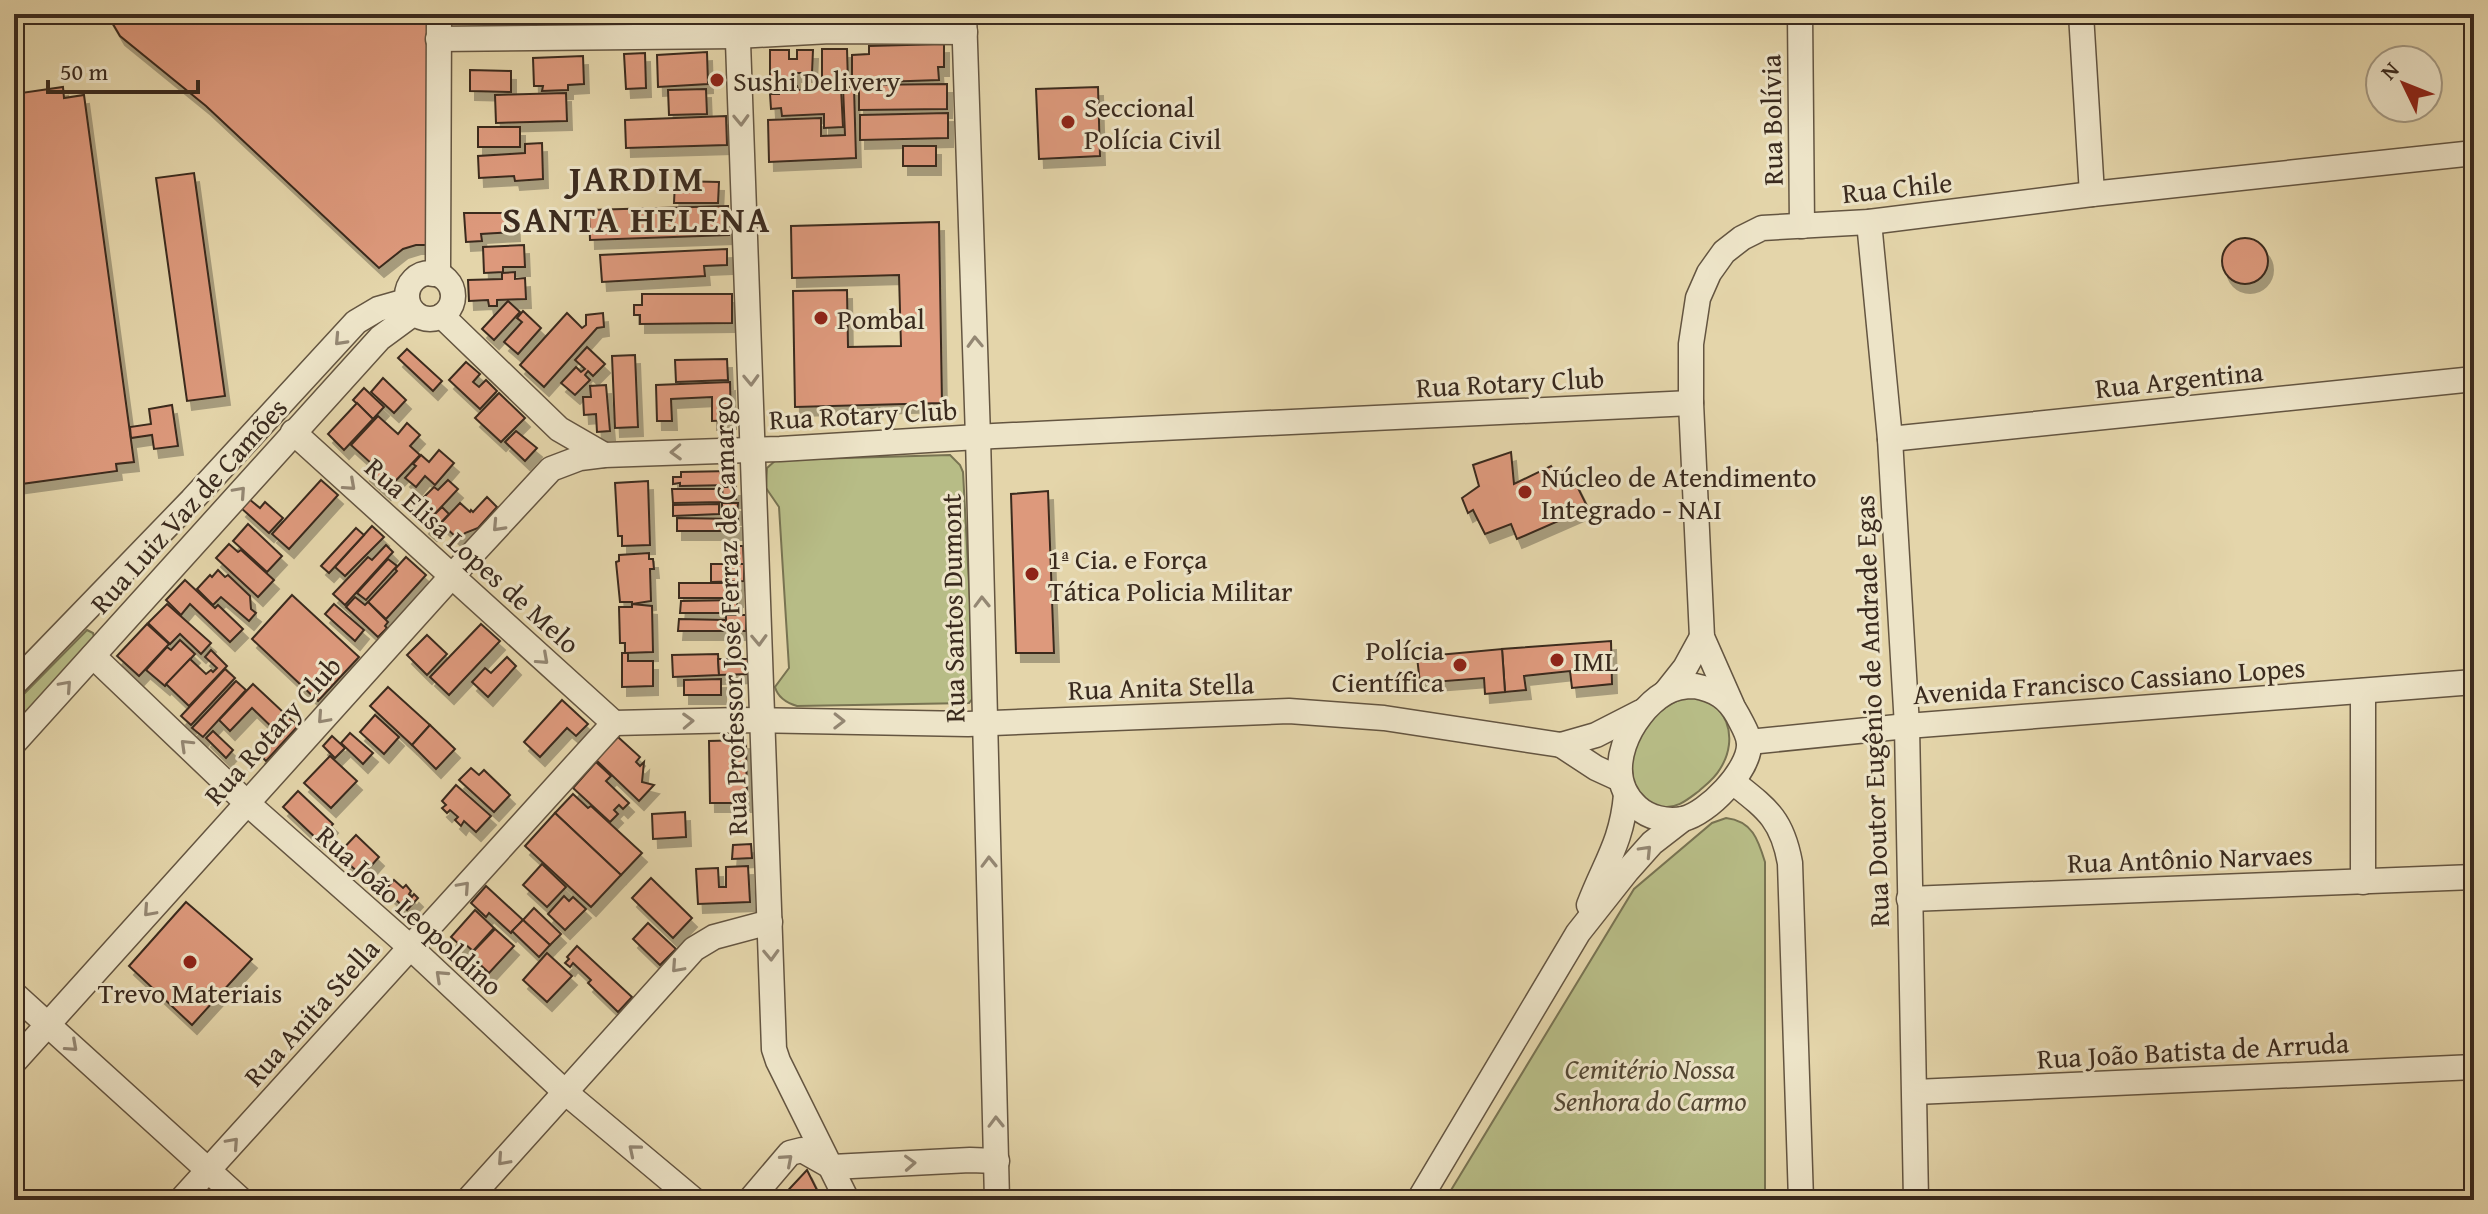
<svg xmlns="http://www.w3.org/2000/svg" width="2488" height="1214" viewBox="0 0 2488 1214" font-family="'Gentium Book Plus',serif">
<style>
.green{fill:#b7bc86;stroke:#787352;stroke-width:2}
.building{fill:#dd997c;stroke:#3a2a1e;stroke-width:2;filter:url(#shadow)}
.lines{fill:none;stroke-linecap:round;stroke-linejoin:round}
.minor-casing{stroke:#645541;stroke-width:27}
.minor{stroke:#ede4c8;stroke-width:24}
.oneway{stroke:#948773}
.poi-dot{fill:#8f2418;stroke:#ede4c8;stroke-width:3}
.labels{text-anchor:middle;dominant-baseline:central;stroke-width:6;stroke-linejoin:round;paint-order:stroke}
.poi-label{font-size:28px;fill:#3a2a1e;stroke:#ede4c8;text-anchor:start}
.street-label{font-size:28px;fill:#3a2a1e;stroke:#ede4c8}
.park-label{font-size:28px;font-style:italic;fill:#534733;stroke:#ede4c8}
.district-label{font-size:36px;font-weight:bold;letter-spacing:2px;fill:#3a2a1e;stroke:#ede4c8}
</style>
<defs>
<filter id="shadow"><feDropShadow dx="5" dy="9" stdDeviation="0" flood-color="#0004"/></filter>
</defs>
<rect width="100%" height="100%" fill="#e4d5aa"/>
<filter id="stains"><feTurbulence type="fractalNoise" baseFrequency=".0025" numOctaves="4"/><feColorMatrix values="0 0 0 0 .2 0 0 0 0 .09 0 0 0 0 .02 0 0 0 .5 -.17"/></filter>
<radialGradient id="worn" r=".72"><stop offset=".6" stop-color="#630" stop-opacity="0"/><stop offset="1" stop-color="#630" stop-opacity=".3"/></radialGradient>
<!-- green -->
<g class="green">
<polygon points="754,14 947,14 940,22 766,27"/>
<path d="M 950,455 L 960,465 L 963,472 L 975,696 L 969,703 L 797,706 C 787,703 778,698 775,687 L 789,668 L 779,507 L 766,488 L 767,468 L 776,460 Z"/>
<polygon points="87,630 93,633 94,637 14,732 14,704"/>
<path d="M 1688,697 C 1727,698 1740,738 1720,769 C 1715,778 1707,784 1699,791 C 1687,800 1677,809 1661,807 C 1628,803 1626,764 1638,739 C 1648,718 1667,703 1688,697 Z"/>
<path d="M 1726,818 C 1752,821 1758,839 1765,862 L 1765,1200 L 1445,1200 L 1634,889 L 1712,823 Z"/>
</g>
<!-- building -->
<g class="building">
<polygon points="107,14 428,14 429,245 416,245 403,249 379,268 206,106 120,36"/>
<polygon points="944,44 944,67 938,67 939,80 852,83 852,55 869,54 869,46"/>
<polygon points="822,49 847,49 848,82 822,82"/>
<polygon points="770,50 789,50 789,59 797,59 797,50 813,50 812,73 795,73 795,84 770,83"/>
<polygon points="707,52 708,84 658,87 657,55"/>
<polygon points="645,53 646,88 626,89 624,54"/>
<polygon points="583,56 584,84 568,85 568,90 542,91 543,86 534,86 533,58"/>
<polygon points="470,70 511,71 511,92 470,91"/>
<polygon points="947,84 947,109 859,110 859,85"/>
<polygon points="797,86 798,90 841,88 843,127 824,128 824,114 782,116 781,108 771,109 770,94 779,94 779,87"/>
<polygon points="63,87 64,98 84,95 134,462 116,464 117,471 14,485 14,94"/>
<polygon points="843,87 854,87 856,158 769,162 768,120 821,118 821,136 845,135"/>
<polygon points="1098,87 1100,156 1039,159 1036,89"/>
<polygon points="706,89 707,114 669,115 668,90"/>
<polygon points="566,93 567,121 496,123 495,95"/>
<polygon points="948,113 948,138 860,140 860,115"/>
<polygon points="726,116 727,145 626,148 625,120"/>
<rect x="478" y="127" width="42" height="20"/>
<polygon points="542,143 543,179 515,181 514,176 479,178 478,156 525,153 525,144"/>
<rect x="903" y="146" width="33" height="20"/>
<polygon points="194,173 225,396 187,401 156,178"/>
<polygon points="675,181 719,182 718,203 674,203"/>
<polygon points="728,206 729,235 590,240 589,210"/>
<polygon points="464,213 514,213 515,232 481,234 482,241 466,242"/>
<polygon points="939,222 942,403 795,407 793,291 847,290 848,347 901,346 899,275 792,278 791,226"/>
<circle cx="2245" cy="261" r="23"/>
<polygon points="524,245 525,267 503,267 503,272 484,273 483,247"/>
<polygon points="727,249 727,265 704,266 705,276 602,282 600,255"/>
<polygon points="515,272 515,279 525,278 526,299 497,300 497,306 489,306 488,300 469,301 468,280 502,279 502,273"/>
<polygon points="642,294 732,294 732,323 640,324 640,315 634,315 634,305 642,305"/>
<polygon points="508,301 520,312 494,340 482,329"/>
<polygon points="523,311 541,328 518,354 504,342 522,322 517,318"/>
<polygon points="567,313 582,328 586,325 586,315 603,313 604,327 597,328 544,387 520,365"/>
<polygon points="587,347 605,364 593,376 588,371 585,375 590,380 575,395 561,383 576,367 581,372 585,369 575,360"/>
<polygon points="407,349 442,381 433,391 398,358"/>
<polygon points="635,355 638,427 615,428 612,356"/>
<polygon points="727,359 728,380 676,382 675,360"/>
<polygon points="466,362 480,374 473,382 479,387 486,380 497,391 480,409 449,380"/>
<polygon points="383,378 406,400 394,413 371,392"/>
<polygon points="730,382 731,420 712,421 712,397 671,399 672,421 657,421 656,385"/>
<polygon points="606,385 610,431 597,432 596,414 584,415 583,397 591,397 590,386"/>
<polygon points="364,388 384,407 373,419 353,400"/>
<polygon points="499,393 525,418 501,442 475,418"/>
<polygon points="357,403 373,419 344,450 328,434"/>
<polygon points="172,405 178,446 154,449 152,435 131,438 130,427 151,424 149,409"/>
<polygon points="378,416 398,434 407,423 420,435 410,446 420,455 386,491 365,472 372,464 351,445"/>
<polygon points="516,431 537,448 525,461 505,442"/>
<polygon points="439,450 454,463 435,485 425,476 416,487 405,478 416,466 413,464 421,455 429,462"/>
<polygon points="1511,452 1514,484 1551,466 1556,475 1568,468 1588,508 1517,539 1511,524 1485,534 1473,510 1468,513 1462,498 1479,486 1473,465"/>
<polygon points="730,471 731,485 680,486 680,483 673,484 673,477 681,477 681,472"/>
<polygon points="321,480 338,495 289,549 272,534"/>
<polygon points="448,480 458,489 431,518 417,504 434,487 438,490"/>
<polygon points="648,481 650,545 622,546 622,536 618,536 615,483"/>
<polygon points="722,487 736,487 736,499 723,499"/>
<polygon points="672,489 721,489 721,502 673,503"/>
<polygon points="1048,491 1054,653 1016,653 1011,494"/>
<polygon points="487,497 497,507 478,528 465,533 459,540 441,523 460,503 470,512 471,510 473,512"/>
<polygon points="249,499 260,508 265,502 283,518 269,533 241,508"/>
<polygon points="722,503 738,503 737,516 722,515"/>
<polygon points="719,504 719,514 673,516 673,505"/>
<polygon points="442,507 449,514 432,532 424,525"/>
<polygon points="677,518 738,519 738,531 677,531"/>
<polygon points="248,524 282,556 267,572 233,541"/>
<polygon points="372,526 384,537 345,576 335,567"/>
<polygon points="356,528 364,535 329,573 321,566"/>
<polygon points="229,544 238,552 241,550 274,580 258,597 216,558"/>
<polygon points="386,545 393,552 345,605 333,594 368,557 372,560"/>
<polygon points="725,546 743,546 744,564 725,564"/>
<polygon points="649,553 649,559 653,559 654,569 650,569 651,601 632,604 632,602 620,602 616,562 619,561 619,555"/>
<polygon points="406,557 426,575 386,619 368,602 397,571 395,569"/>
<polygon points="388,559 397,566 366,600 357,593"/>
<polygon points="711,564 744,564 744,581 711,582"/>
<polygon points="218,570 225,577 228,575 250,596 251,609 256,613 249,621 221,597 213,605 197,589 210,575 212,577"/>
<polygon points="185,580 215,608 218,605 243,629 230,642 190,604 181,615 166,600"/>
<rect x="679" y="583" width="59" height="15"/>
<polygon points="292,595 359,657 318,701 252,639"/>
<polygon points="355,597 365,605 368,602 388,622 385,626 387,628 378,637 346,607"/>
<polygon points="737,600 737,613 680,613 681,601"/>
<polygon points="167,604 211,643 201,654 180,634 170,644 148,623"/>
<polygon points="334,604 364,630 355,641 325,614"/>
<polygon points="632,604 652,606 653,652 625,653 625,643 620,643 619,607 632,607"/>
<rect x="726" y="615" width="20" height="16"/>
<polygon points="679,619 726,620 726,631 678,631"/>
<polygon points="147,624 169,644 139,676 117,656"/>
<polygon points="481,624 500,641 449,695 430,677"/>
<polygon points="427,635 447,654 427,675 407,655"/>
<polygon points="180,640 195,654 165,686 146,670 167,647 171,650"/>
<polygon points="1611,641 1612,684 1572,688 1570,671 1524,676 1526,690 1505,692 1502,649"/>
<polygon points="1502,649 1505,692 1485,694 1484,678 1420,683 1417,657"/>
<polygon points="211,650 227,666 189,706 166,684 190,659 206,674 211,670 213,672 217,668 205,657"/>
<polygon points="622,653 628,653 628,661 653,661 653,686 622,687"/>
<polygon points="718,654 719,675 673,677 672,655"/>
<polygon points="507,657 516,666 488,697 472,682 485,668 491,673"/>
<polygon points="718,659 748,659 749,674 719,675"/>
<polygon points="225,669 235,678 191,725 181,716"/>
<polygon points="721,679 721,695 684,695 684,680"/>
<polygon points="236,681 246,690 203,737 192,728"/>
<polygon points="253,684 298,726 266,761 260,755 279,734 252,708 230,731 219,720"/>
<polygon points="388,687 430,725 412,745 370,706"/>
<polygon points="562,700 588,724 576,736 567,728 540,757 524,742"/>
<polygon points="375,715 399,737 384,754 360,732"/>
<polygon points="430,725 455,749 436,769 412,745"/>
<polygon points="213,731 233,750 226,758 206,738"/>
<polygon points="350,733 373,753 363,764 341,743"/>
<polygon points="332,736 345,748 335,758 323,746"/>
<polygon points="618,737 640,757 636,762 640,766 644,762 642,782 654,785 639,801 596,760"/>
<polygon points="746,740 747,803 710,803 709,741"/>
<polygon points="330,756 357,781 331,808 304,783"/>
<polygon points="596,762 611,776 606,781 629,803 623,809 619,805 614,810 618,814 610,822 573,788"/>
<polygon points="471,768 479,775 484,770 510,795 494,812 459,780"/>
<polygon points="456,785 491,816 476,832 464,821 461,826 455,820 458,817 450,810 447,813 442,808 446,805 442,801"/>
<polygon points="298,791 333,824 318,840 283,807"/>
<polygon points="573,794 588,808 591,806 642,853 621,875 555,813"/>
<polygon points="685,812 686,837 653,839 652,814"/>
<polygon points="555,813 621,875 591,907 525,846"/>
<polygon points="356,835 379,857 362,876 338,854"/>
<polygon points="751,844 752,858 732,859 733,845"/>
<polygon points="542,864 566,887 547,907 523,885"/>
<polygon points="748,866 750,902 698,904 696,869 718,868 719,887 726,887 726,867"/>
<polygon points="651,878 692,918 673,938 632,898"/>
<polygon points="394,880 403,888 406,885 411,891 409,894 412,897 414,894 418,898 407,910 385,890"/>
<polygon points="486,886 523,920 511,933 489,913 486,917 471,903"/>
<polygon points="564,896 569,901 573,897 586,909 565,930 548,914"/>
<polygon points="186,902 252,959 192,1025 129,966"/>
<polygon points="534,908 561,934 550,945 523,920"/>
<polygon points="475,910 494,928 473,951 464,943 461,946 451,937"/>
<polygon points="523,920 550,945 539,957 512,931"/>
<polygon points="648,923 676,949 660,965 633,939"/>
<polygon points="495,929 514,946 489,973 470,955"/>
<polygon points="577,946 632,997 618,1012 588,983 591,980 573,963 570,967 565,963 569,959 567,957"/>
<polygon points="547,953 572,976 547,1002 523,980"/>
<polygon points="807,1170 822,1200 779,1200"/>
</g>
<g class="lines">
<defs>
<g id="minor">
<polyline points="737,14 774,1049 778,1061 847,1200"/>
<polyline points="964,14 978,437 997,1200"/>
<polyline points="1800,14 1802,226"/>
<polyline points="2081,14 2092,194"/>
<polyline points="438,39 737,36 830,31 965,32"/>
<polyline points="1869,222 1890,439 1907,726 1916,1200"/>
<circle cx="430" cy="296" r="23"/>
<polyline points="433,274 438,267 439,14"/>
<polyline points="442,316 559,429 604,455"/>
<polyline points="293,432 614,723"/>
<polyline points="1890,439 2474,379"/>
<polyline points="93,656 247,803 410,947 565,1092 694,1200"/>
<polyline points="14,684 192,500 356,322 378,309 406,301"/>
<path d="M 1695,686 C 1715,690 1728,697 1738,716 C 1742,724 1749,735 1749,744 C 1750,770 1707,814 1683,819 C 1667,822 1649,818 1637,807 C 1600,774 1630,714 1665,693 C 1675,687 1684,686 1695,686 Z"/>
<polyline points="1666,692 1685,668 1702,637"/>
<polyline points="1732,705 1702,637 1691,403 1691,344 1698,298 1709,273 1724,252 1742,238 1762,228 1869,222 2092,194 2474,153"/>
<polyline points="614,723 741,720 968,724 1289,711 1384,718 1561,745 1596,735 1641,712"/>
<polyline points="1749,742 1907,726 2474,682"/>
<polyline points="14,743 380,338 414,313"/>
<polyline points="1561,745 1596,768 1620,779"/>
<path d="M 1733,782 C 1767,809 1782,819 1790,863 L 1801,1200"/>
<polyline points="2363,882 2363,691"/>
<polyline points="1909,899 2474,877"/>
<path d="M 1589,905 C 1605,863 1622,842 1626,795"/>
<polyline points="14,994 241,1200"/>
<polyline points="14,1062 451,577 551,469 580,458 604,455 780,449 994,436 1691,403"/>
<polyline points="1915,1092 2474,1067"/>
<polyline points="181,1200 614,723"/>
<polyline points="468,1200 694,949 714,937 770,922"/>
<polyline points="750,1200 790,1153 802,1150 832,1167 970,1160 997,1161"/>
<polyline points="1419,1200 1578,933 1627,871 1652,843 1683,819"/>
</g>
</defs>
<!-- minor casing -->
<use href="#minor" class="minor-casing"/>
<!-- minor -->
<use href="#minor" class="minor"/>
</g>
<!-- one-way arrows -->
<defs><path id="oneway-chevron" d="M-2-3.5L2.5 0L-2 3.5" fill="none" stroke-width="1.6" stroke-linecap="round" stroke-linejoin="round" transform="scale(2)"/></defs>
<g class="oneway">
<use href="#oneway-chevron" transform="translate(741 120) rotate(88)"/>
<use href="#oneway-chevron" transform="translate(340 340) rotate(133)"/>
<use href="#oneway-chevron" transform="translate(975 342) rotate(-92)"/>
<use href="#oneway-chevron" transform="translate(751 380) rotate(88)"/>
<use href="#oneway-chevron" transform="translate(676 452) rotate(178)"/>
<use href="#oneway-chevron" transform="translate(350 485) rotate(42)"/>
<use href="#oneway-chevron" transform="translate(240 492) rotate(-48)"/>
<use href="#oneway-chevron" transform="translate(498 526) rotate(133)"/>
<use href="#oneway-chevron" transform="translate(982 602) rotate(-91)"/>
<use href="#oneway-chevron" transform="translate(759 640) rotate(88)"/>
<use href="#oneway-chevron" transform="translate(543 659) rotate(42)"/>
<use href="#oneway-chevron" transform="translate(66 686) rotate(-48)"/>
<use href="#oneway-chevron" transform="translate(323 718) rotate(132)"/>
<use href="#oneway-chevron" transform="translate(688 721) rotate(-2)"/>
<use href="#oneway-chevron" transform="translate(839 721) rotate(1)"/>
<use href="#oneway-chevron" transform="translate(186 745) rotate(-136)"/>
<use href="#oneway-chevron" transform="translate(1646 851) rotate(-46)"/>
<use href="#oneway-chevron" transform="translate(989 862) rotate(-91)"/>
<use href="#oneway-chevron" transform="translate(464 887) rotate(-48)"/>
<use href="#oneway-chevron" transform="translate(149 911) rotate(132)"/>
<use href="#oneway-chevron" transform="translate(771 955) rotate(88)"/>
<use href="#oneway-chevron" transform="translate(677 967) rotate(132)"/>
<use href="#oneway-chevron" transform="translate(441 976) rotate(-137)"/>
<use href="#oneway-chevron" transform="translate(72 1046) rotate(42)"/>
<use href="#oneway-chevron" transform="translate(996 1122) rotate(-91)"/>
<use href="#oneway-chevron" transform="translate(233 1143) rotate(-48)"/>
<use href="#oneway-chevron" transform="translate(634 1150) rotate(-140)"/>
<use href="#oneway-chevron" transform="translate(503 1160) rotate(132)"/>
<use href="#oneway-chevron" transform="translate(787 1160) rotate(-41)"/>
<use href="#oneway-chevron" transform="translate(910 1163) rotate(-3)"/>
</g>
<!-- markers -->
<g class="poi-dot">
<circle cx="717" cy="80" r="8"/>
<circle cx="1068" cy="122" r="8"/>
<circle cx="821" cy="318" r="8"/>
<circle cx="1525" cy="492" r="8"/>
<circle cx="1032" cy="574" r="8"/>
<circle cx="1557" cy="660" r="8"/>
<circle cx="1460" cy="665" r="8"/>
<circle cx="190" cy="962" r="8"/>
</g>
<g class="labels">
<!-- poi labels -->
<g class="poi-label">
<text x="733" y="80">Sushi Delivery</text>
<text x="1084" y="106">Seccional<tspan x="1084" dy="32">Polícia Civil</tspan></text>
<text x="837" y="318">Pombal</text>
<text x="1541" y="476">Núcleo de Atendimento<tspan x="1541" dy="32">Integrado - NAI</tspan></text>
<text x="1048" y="558">1ª Cia. e Força<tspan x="1048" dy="32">Tática Policia Militar</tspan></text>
<text x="1444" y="649" text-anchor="end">Polícia<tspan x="1444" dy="32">Científica</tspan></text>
<text x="1573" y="660">IML</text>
<text x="190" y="992" text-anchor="middle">Trevo Materiais</text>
</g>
<!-- street labels -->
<g class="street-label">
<text transform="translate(1771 120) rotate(-91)">Rua Bolívia</text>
<text transform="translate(1897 187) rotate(-6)">Rua Chile</text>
<text transform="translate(2179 379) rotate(-6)">Rua Argentina</text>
<text transform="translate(1510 382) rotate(-3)">Rua Rotary Club</text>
<text transform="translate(863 414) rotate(-3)">Rua Rotary Club</text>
<text transform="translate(188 505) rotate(-48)">Rua Luiz Vaz de Camões</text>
<text transform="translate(473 555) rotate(42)">Rua Elisa Lopes de Melo</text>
<text transform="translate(952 608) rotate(-91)">Rua Santos Dumont</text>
<text transform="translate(729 616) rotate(-92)">Rua Professor José Ferraz de Camargo</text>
<text transform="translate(2109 680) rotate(-4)">Avenida Francisco Cassiano Lopes</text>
<text transform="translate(1161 686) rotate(-2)">Rua Anita Stella</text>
<text transform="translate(1871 711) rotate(-92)">Rua Doutor Eugênio de Andrade Egas</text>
<text transform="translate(272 730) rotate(-48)">Rua Rotary Club</text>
<text transform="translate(2190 858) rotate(-2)">Rua Antônio Narvaes</text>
<text transform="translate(410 910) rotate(42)">Rua João Leopoldino</text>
<text transform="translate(311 1012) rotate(-48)">Rua Anita Stella</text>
<text transform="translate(2193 1050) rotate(-3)">Rua João Batista de Arruda</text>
</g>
<!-- park labels -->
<g class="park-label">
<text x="1650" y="1068">Cemitério Nossa<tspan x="1650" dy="32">Senhora do Carmo</tspan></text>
</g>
<!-- district labels -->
<g class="district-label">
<text x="637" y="177">JARDIM<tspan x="637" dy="41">SANTA HELENA</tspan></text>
</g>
</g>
<!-- margin -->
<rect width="2488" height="1214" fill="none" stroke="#e4d5aa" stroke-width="48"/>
<rect x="16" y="16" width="2456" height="1182" fill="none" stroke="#3a2a1e" stroke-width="4"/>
<rect x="24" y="24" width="2440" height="1166" fill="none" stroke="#3a2a1e" stroke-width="2"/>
<!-- north arrow -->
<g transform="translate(2404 84) rotate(313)"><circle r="38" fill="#ede4c8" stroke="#a59a84" stroke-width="2"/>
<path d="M0-6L14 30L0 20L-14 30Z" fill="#8f2418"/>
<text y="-12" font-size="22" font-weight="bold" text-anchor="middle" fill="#3a2a1e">N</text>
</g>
<!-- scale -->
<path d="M48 80v12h150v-12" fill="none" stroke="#3a2a1e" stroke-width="4"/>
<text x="60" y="80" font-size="24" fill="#3a2a1e" stroke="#ede4c8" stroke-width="6" paint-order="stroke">50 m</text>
<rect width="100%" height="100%" filter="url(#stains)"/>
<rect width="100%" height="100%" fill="url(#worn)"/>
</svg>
